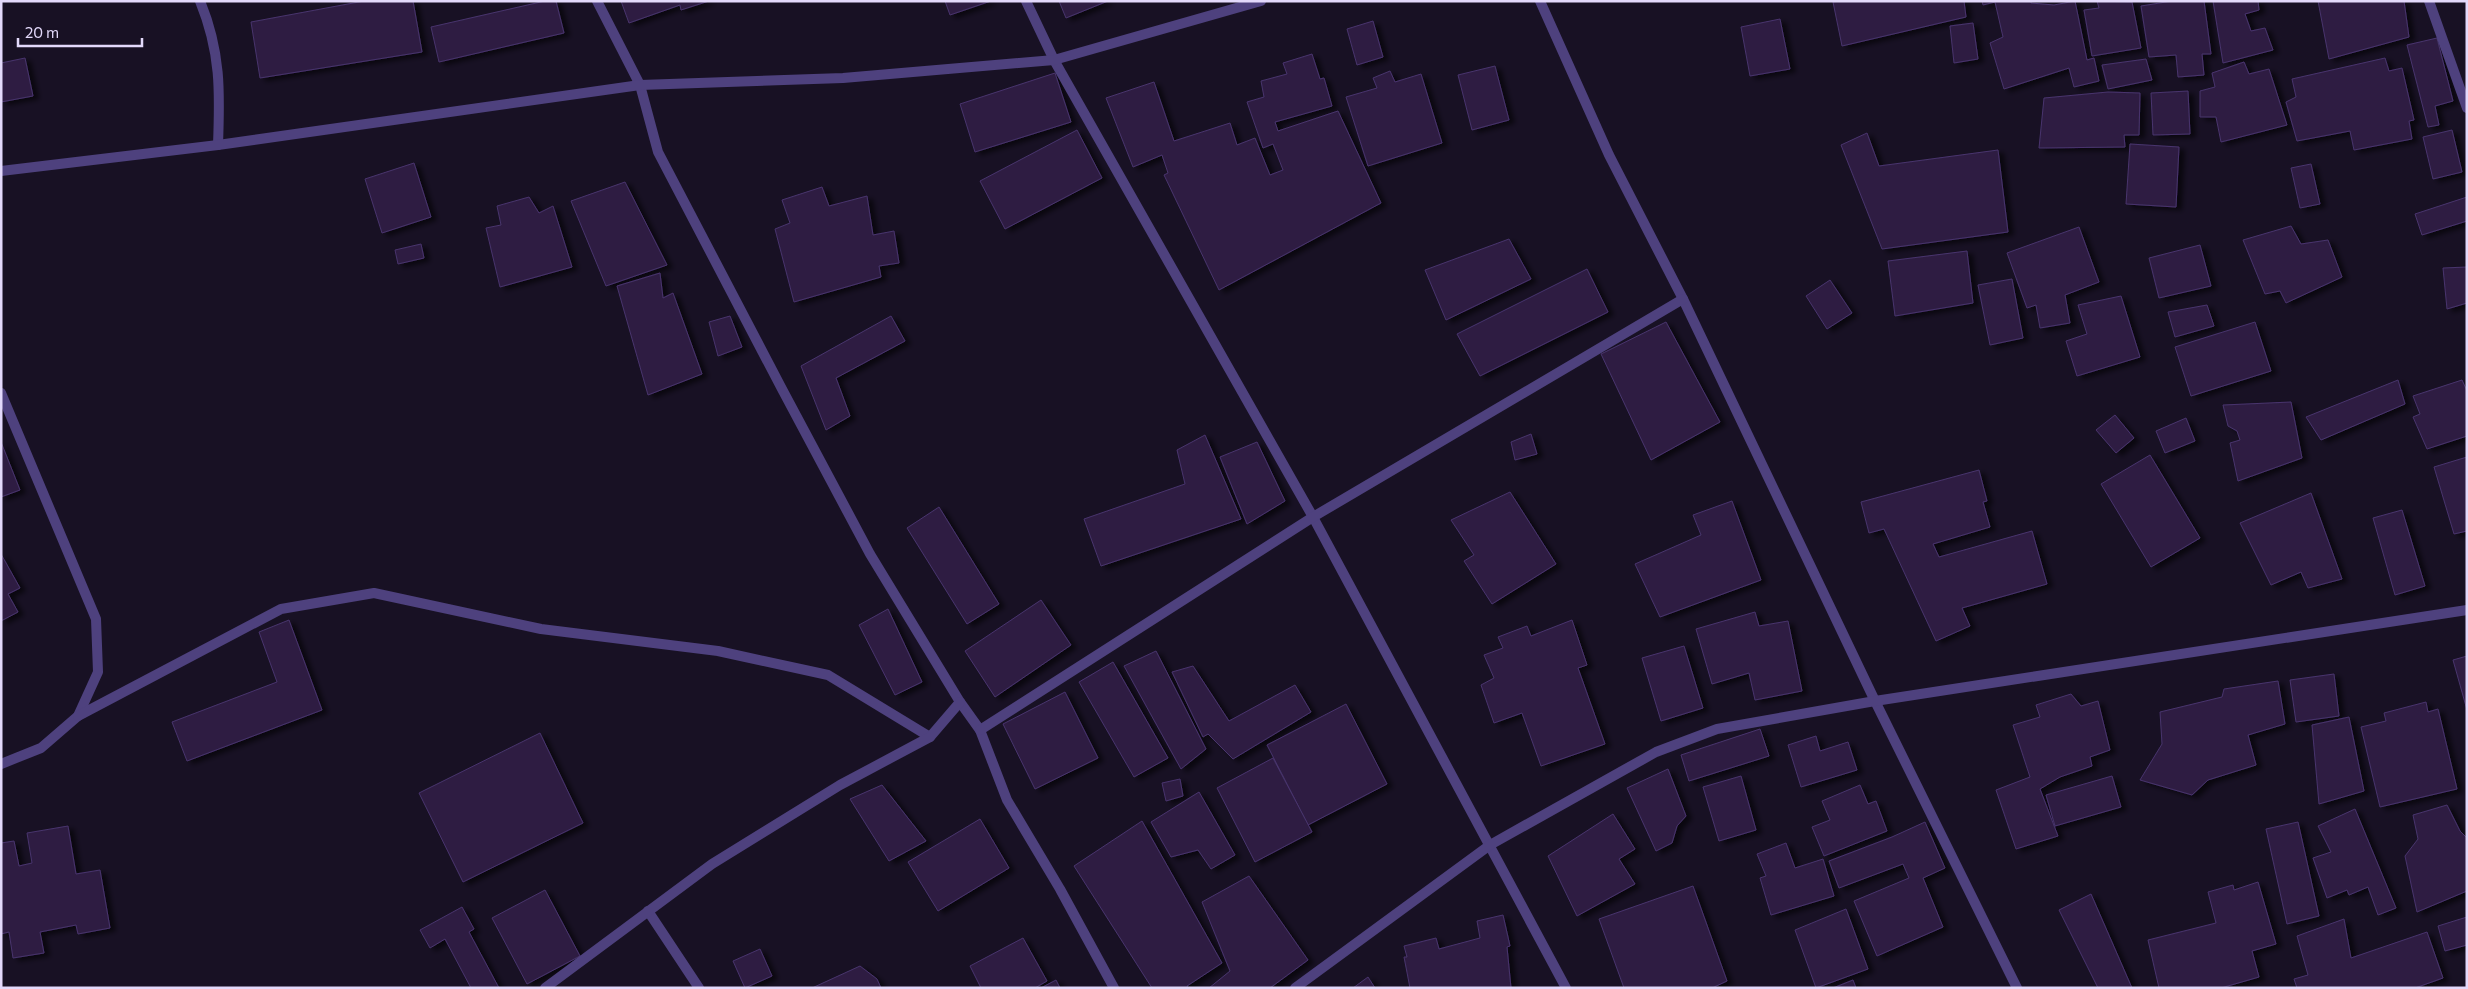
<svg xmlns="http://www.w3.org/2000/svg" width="2468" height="989" viewBox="0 0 2468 989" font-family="Commissioner,sans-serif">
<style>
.building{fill:#2d1f43;stroke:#49346d;filter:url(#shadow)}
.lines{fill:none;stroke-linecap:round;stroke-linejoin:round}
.street{stroke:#4e417e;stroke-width:10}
</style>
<defs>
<filter id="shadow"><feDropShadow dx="5.5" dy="3" stdDeviation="2.5" flood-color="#0009"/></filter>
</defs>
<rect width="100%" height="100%" fill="#181124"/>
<!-- building -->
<g class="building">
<polygon points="364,1 413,1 422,52 260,78 251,22"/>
<polygon points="545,1 556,1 564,33 439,62 431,27"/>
<polygon points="621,1 709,1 681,10 680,5 629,23"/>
<polygon points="945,1 991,1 950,15"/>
<polygon points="1059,1 1108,1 1066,18"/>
<polygon points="1839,1 1964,1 1966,17 1842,46 1833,2"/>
<polygon points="1982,1 2031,1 2031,3 2054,5 2075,1 2087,60 2094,58 2099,81 2074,87 2069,68 2004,89 1990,43 2003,37 1995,2 1983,5"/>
<polygon points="2097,1 2132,2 2141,48 2092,56 2084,10 2099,8"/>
<polygon points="2172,1 2204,1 2211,54 2202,54 2204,75 2178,77 2176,55 2149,57 2141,6"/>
<polygon points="2213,1 2258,1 2259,10 2245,14 2251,31 2265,28 2273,50 2223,63"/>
<polygon points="2318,1 2404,1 2409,37 2329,59"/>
<polygon points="1780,19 1790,69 1750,76 1741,27"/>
<polygon points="1373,21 1383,57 1357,65 1347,29"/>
<polygon points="1973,23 1978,59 1954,63 1950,26"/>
<polygon points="2437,38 2453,101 2435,106 2439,125 2428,127 2407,45"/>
<polygon points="1312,54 1320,79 1324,78 1332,106 1275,122 1278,131 1338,111 1381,203 1219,290 1164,175 1168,173 1162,155 1133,167 1106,98 1154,82 1174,141 1230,123 1237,145 1255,138 1270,175 1283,170 1273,144 1263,148 1247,102 1264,97 1261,81 1287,74 1283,63"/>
<polygon points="25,58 33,96 1,102 1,63"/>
<polygon points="2385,58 2389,71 2402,68 2414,120 2409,121 2412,139 2354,150 2350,131 2297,141 2286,102 2296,97 2292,79"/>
<polygon points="2146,59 2152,80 2108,89 2102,65"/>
<polygon points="2244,62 2249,74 2269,69 2287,125 2221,142 2216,117 2200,117 2200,91 2215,87 2212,73"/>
<polygon points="1495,66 1509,120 1472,130 1458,75"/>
<polygon points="1390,71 1395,82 1421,74 1442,143 1368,166 1346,97 1377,88 1373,78"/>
<polygon points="1055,73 1071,122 975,152 960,104"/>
<polygon points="2188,91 2190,134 2153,135 2151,93"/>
<polygon points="2108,92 2140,93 2139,135 2124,135 2125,147 2039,148 2044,98"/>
<polygon points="1077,130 1102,178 1005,229 980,181"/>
<polygon points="2452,130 2462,172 2433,179 2423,137"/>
<polygon points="1867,133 1879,166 1998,150 2008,232 1882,249 1841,145"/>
<polygon points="2130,144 2179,147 2176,207 2126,204"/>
<polygon points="414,163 431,217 382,233 365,179"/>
<polygon points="2311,164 2320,204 2300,208 2291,168"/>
<polygon points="625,182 667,265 606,286 571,201"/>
<polygon points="822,187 829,206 867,196 873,235 894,231 899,263 879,266 881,277 794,302 775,229 790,223 782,200"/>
<polygon points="529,197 539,213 553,206 572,267 500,287 486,228 501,225 497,206"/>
<polygon points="2467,197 2467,221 2422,235 2415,214"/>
<polygon points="2291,226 2301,244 2328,240 2342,277 2286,303 2280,291 2265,294 2243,240"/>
<polygon points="2079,227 2099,282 2065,295 2070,323 2040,328 2036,305 2027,308 2007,253"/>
<polygon points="1509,239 1531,279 1446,320 1425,270"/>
<polygon points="421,244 424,258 398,264 395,250"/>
<polygon points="2200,245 2211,286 2159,298 2149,258"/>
<polygon points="1967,251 1973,303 1895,316 1888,261"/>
<polygon points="2467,267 2467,303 2447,309 2443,268"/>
<polygon points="1587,269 1608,312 1480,376 1457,334"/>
<polygon points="660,273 663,298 673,293 702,374 648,395 617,286"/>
<polygon points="2012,279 2023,338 1990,345 1978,285"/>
<polygon points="1830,280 1852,313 1827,329 1806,296"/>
<polygon points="2121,296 2140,357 2077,376 2066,341 2087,334 2078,305"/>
<polygon points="2207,305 2214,326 2175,337 2168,312"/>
<polygon points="730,316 742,347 718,356 709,322"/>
<polygon points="891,316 905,341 836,378 850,416 826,430 801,366"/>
<polygon points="1666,322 1720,422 1651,460 1601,354"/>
<polygon points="2255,322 2271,371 2191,396 2175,347"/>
<polygon points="2398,380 2405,404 2321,440 2306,417"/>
<polygon points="2462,380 2467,391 2467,436 2427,449 2413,417 2420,414 2413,396"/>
<polygon points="2291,402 2302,458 2238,481 2230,443 2240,440 2237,431 2228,426 2223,405"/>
<polygon points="2115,415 2134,438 2116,453 2096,430"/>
<polygon points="2186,418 2195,441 2165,453 2156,431"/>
<polygon points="1531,434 1537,454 1515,460 1511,442"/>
<polygon points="1205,435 1241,519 1101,566 1084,519 1185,484 1177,450"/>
<polygon points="1,442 20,490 1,497"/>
<polygon points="1257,442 1285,501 1247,524 1220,457"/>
<polygon points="2150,455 2200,538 2151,567 2101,484"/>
<polygon points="2467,457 2467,531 2454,534 2434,467"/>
<polygon points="1979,470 1987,501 1983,502 1990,527 1933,544 1939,557 2032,531 2047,584 1962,608 1970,626 1936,641 1884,529 1869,533 1861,502"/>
<polygon points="1510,492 1556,564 1492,604 1464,561 1474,555 1451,520"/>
<polygon points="2311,493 2342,579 2308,588 2301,572 2271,585 2240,523"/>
<polygon points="1732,501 1761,580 1660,617 1635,564 1701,535 1693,515"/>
<polygon points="939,507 999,604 967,624 907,528"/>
<polygon points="2402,510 2425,586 2395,595 2373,518"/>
<polygon points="1,554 20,588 8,594 18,612 1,621"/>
<polygon points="1041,600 1071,645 995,697 965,651"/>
<polygon points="888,609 922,682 895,695 859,625"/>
<polygon points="1755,612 1759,626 1788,621 1802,691 1755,700 1749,673 1712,684 1696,629"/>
<polygon points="289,620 322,710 187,761 172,722 277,682 259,632"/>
<polygon points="1572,620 1587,665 1578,668 1605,744 1541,766 1522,713 1494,723 1481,685 1494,678 1484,655 1503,648 1498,637 1527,626 1531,636"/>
<polygon points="1684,646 1703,708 1661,721 1642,658"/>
<polygon points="1156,651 1206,749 1181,769 1124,666"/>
<polygon points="2467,656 2467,710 2453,660"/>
<polygon points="1113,662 1168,758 1134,777 1079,682"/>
<polygon points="1193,666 1229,721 1295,685 1311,712 1233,759 1208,734 1203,737 1172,672"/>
<polygon points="2334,674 2339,716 2296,722 2290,680"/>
<polygon points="2278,681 2285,724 2248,735 2256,765 2208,780 2192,795 2140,780 2162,744 2160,712 2222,697 2224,689"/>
<polygon points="1065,692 1098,758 1035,789 1003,724"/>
<polygon points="2071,694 2081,706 2098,701 2110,750 2090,757 2092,766 2060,777 2040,789 2058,836 2016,849 1996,790 2030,777 2013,725 2040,717 2036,705"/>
<polygon points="2426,702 2428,712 2438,709 2457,789 2380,807 2361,727 2386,721 2384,713"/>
<polygon points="1346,704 1387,784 1308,825 1267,745"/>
<polygon points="2349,717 2364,791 2319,804 2312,725"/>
<polygon points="1760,729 1769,756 1689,781 1681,755"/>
<polygon points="540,733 583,823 463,882 419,793"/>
<polygon points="1816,736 1820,751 1848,742 1857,770 1801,787 1788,745"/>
<polygon points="1273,758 1312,832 1255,862 1217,788"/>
<polygon points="1668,769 1686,816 1677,826 1672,843 1656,851 1627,788"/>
<polygon points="1741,776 1756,830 1719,841 1703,787"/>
<polygon points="2112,776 2121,807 2055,826 2046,795"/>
<polygon points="1180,779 1183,796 1166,801 1162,783"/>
<polygon points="882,785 926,841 889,861 850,799"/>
<polygon points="1860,785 1868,804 1876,801 1887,831 1824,856 1812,827 1830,820 1822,801"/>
<polygon points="1199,792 1235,855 1211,869 1198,850 1171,857 1151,822"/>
<polygon points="2447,805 2460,831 2467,838 2467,891 2417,912 2405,856 2418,839 2413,815"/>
<polygon points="2355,809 2396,908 2378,915 2368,887 2349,895 2347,890 2327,898 2313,858 2331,852 2318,826"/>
<polygon points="1613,814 1635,849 1619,859 1635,884 1577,916 1548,856"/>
<polygon points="980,819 1009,868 938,911 908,862"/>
<polygon points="1142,821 1222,963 1187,986 1188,988 1152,988 1074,866"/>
<polygon points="1925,822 1945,868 1923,878 1943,927 1877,956 1854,901 1909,878 1903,864 1839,888 1829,861 1892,837"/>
<polygon points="2298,822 2319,916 2287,924 2266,829"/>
<polygon points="68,826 76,874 100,870 110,928 78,934 76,925 40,932 44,953 13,958 9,932 1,934 1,843 14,841 19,866 32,863 27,833"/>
<polygon points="1786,843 1795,868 1823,859 1834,896 1771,915 1760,878 1766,876 1757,854"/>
<polygon points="1249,876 1308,960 1270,988 1209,988 1230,971 1202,902"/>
<polygon points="2258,882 2276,944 2252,951 2259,977 2221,988 2159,988 2148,940 2216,923 2208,892 2233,885 2234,890"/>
<polygon points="1693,886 1727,981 1712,988 1624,988 1599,919"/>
<polygon points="545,890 580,956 527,984 492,918"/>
<polygon points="2091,894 2132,988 2098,988 2059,910"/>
<polygon points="462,907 474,929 469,932 499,988 471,988 445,939 430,948 420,930"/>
<polygon points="1846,909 1868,969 1816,988 1795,930"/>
<polygon points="1503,915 1510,946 1507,947 1511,988 1410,988 1404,957 1407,957 1404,946 1436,938 1439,949 1480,938 1477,921"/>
<polygon points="2467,917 2467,945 2445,951 2438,926"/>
<polygon points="2344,919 2351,958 2427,932 2443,978 2415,988 2297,988 2294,979 2308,975 2297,936"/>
<polygon points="1023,938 1047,981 1035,988 981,988 970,966"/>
<polygon points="760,949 772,976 745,988 733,961"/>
<polygon points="860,966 877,979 881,988 812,988"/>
<polygon points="1368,977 1375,988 1353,988"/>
<polygon points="1056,980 1060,988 1041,988"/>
<polygon points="1853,980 1856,988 1833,988"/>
</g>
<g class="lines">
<!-- street -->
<g class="street">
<path d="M 200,1 C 221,52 220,92 218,145"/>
<polyline points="597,1 640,85 658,152 782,389 870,554 960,702 980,730 1007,800 1060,889 1114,988"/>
<polyline points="1026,1 1054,60 1313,517 1566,988"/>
<polyline points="1540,1 1609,155 1683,299 1875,701 2017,988"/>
<polyline points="2429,1 2467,108"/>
<polyline points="1,171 218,145 640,85 843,78 1054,60 1261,1"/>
<polyline points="1,393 96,619 98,672 78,716 41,748 1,764"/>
<polyline points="78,716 281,609 374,593 541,629 718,651 828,675 930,737"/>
<polyline points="980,730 1313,517 1683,299"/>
<polyline points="648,911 699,988"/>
<polyline points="545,988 712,864 840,785 930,737 960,702"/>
<polyline points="1295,988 1490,845 1656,752 1717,729 1875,701 2467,610"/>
</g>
</g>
<!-- border -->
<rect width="2468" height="989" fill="none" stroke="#e3d9fb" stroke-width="5"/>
<!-- scale -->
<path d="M18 38v8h124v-8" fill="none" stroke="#e3d9fb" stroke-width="2.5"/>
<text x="25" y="38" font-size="15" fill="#e3d9fb" stroke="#181124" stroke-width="4" paint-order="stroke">20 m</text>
</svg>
